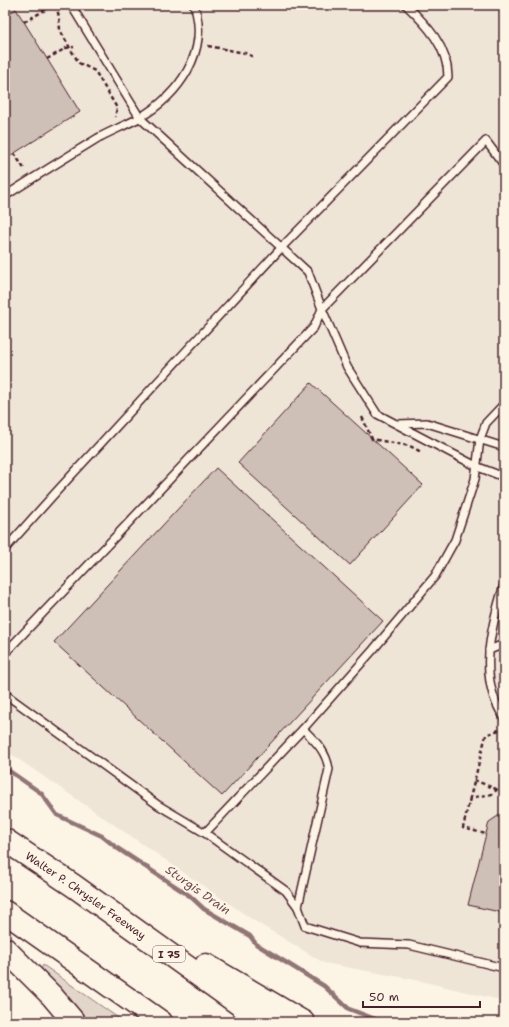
<svg xmlns="http://www.w3.org/2000/svg" width="509" height="1027" viewBox="0 0 509 1027" font-family="'Shantell Sans',sans-serif">
<style>
.built{fill:#eee5d7}
.green{fill:#e2d5ca;stroke:#967a7a}
.lines{fill:none;stroke-linecap:round;stroke-linejoin:round}
.stream{stroke:#917474;stroke-width:4.5}
.building{fill:#cfc0b7;stroke:#4a1f2b}
.service-casing{stroke:#4a1f2b;stroke-width:10}
.motorway-casing{stroke:#4a1f2b;stroke-width:25}
.path{stroke:#4a1f2b;stroke-width:2.5;stroke-dasharray:4 3;stroke-linecap:butt}
.service{stroke:#fcf5e5;stroke-width:7}
.motorway{stroke:#fcf5e5;stroke-width:22}
.labels{text-anchor:middle;dominant-baseline:central;stroke-width:3.5;stroke-linejoin:round;paint-order:stroke}
.shield{fill:#fcf5e5;stroke:#7f5f63;stroke-width:1}
.shield-label{font-size:10px;font-weight:bold;fill:#4a1f2b}
.street-label{font-size:11px;fill:#4a1f2b;stroke:#fcf5e5}
.water-label{font-size:12px;font-style:italic;fill:#6d4950;stroke:#fcf5e5}
</style>
<rect width="100%" height="100%" fill="#fcf5e5"/>
<filter id="ink" filterUnits="userSpaceOnUse"><feTurbulence type="fractalNoise" baseFrequency=".025" numOctaves="2"/><feDisplacementMap in="SourceGraphic" scale="8" xChannelSelector="R" yChannelSelector="G"/><feConvolveMatrix kernelMatrix="1 2 1 2 8 2 1 2 1" color-interpolation-filters="sRGB"/></filter>
<g filter="url(#ink)">
<!-- built -->
<polygon class="built" points="5,5 504,5 504,1001 416,980 324,963 253,920 5,750"/>
<!-- green -->
<polygon class="green" points="43,965 124,1022 88,1022 69,998 41,970"/>
<g class="lines">
<!-- stream -->
<polyline class="stream" points="5,768 41,793 57,815 102,836 117,848 190,896 204,909 250,936 256,944 324,986 349,1009 383,1022"/>
</g>
<!-- building -->
<g class="building">
<polygon points="16,9 80,112 5,159 5,16"/>
<polygon points="311,383 423,485 350,565 238,463"/>
<polygon points="216,468 383,621 222,796 54,642"/>
<polygon points="504,812 504,913 468,905 489,822"/>
</g>
<g class="lines">
<defs>
<g id="service">
<polyline points="504,165 486,141 322,309 347,367 377,414 478,467 504,477"/>
<path d="M 5,196 C 36,176 67,157 98,138 C 111,131 126,125 139,118 C 179,95 210,52 194,5"/>
<polyline points="504,404 486,423 480,439 475,479 455,540 435,576 373,650 303,729 205,833 286,891 298,907 305,926 360,943 409,945 504,968"/>
<polyline points="398,424 427,423 504,447"/>
<path d="M 5,549 L 57,491 L 282,247 L 448,77 C 448,47 427,25 406,5"/>
<path d="M 504,585 C 491,626 477,679 504,717"/>
<polyline points="489,650 504,644"/>
<polyline points="5,653 314,327 322,309 308,272 140,118 71,5"/>
<polyline points="5,694 158,805 205,833"/>
<path d="M 298,907 L 329,769 C 326,751 316,742 303,729"/>
</g>
<g id="motorway">
<path id="s1" d="M 5,840 L 74,886 L 264,1022"/>
<polyline points="5,912 161,1022"/>
<polyline points="5,949 52,996 74,1022"/>
<polyline points="206,965 303,1022"/>
</g>
</defs>
<!-- service casing -->
<use href="#service" class="service-casing"/>
<!-- motorway casing -->
<use href="#motorway" class="motorway-casing"/>
<!-- path -->
<g class="path">
<polyline points="56,5 59,17 60,30 70,48 79,63 95,71 117,108 115,117"/>
<polyline points="24,22 54,5"/>
<polyline points="208,46 245,53 254,57"/>
<polyline points="47,59 66,48 74,47"/>
<polyline points="14,153 25,170"/>
<polyline points="362,417 372,439 410,446 421,452"/>
<polyline points="499,730 486,735 470,798 492,794 504,783"/>
<polyline points="474,780 496,789"/>
<polyline points="470,798 463,828 486,834"/>
</g>
<!-- service -->
<use href="#service" class="service"/>
<!-- motorway -->
<use href="#motorway" class="motorway"/>
</g>
</g>
<g class="labels">
<!-- shield labels -->
<rect class="shield" x="153" y="946" width="32" height="16" rx="3"/>
<g class="shield-label">
<text x="169" y="954">I 75</text>
</g>
<!-- street labels -->
<g class="street-label">
<text stroke="none"><textPath href="#s1" startOffset="98">Walter P. Chrysler Freeway</textPath></text>
</g>
<!-- water labels -->
<g class="water-label">
<text transform="translate(198 890) rotate(35)">Sturgis Drain</text>
</g>
</g>
<!-- margin -->
<rect width="509" height="1027" fill="none" stroke="#fcf5e5" stroke-width="20"/>
<rect x="10" y="10" width="489" height="1007" fill="none" stroke="#4a1f2b" stroke-width="1.5" filter="url(#ink)"/>
<!-- scale -->
<path d="M363 1001v6h117v-6" fill="none" stroke="#4a1f2b" stroke-width="2"/>
<text x="369" y="1001" font-size="12" fill="#4a1f2b" stroke="#fcf5e5" stroke-width="3" paint-order="stroke">50 m</text>
</svg>
